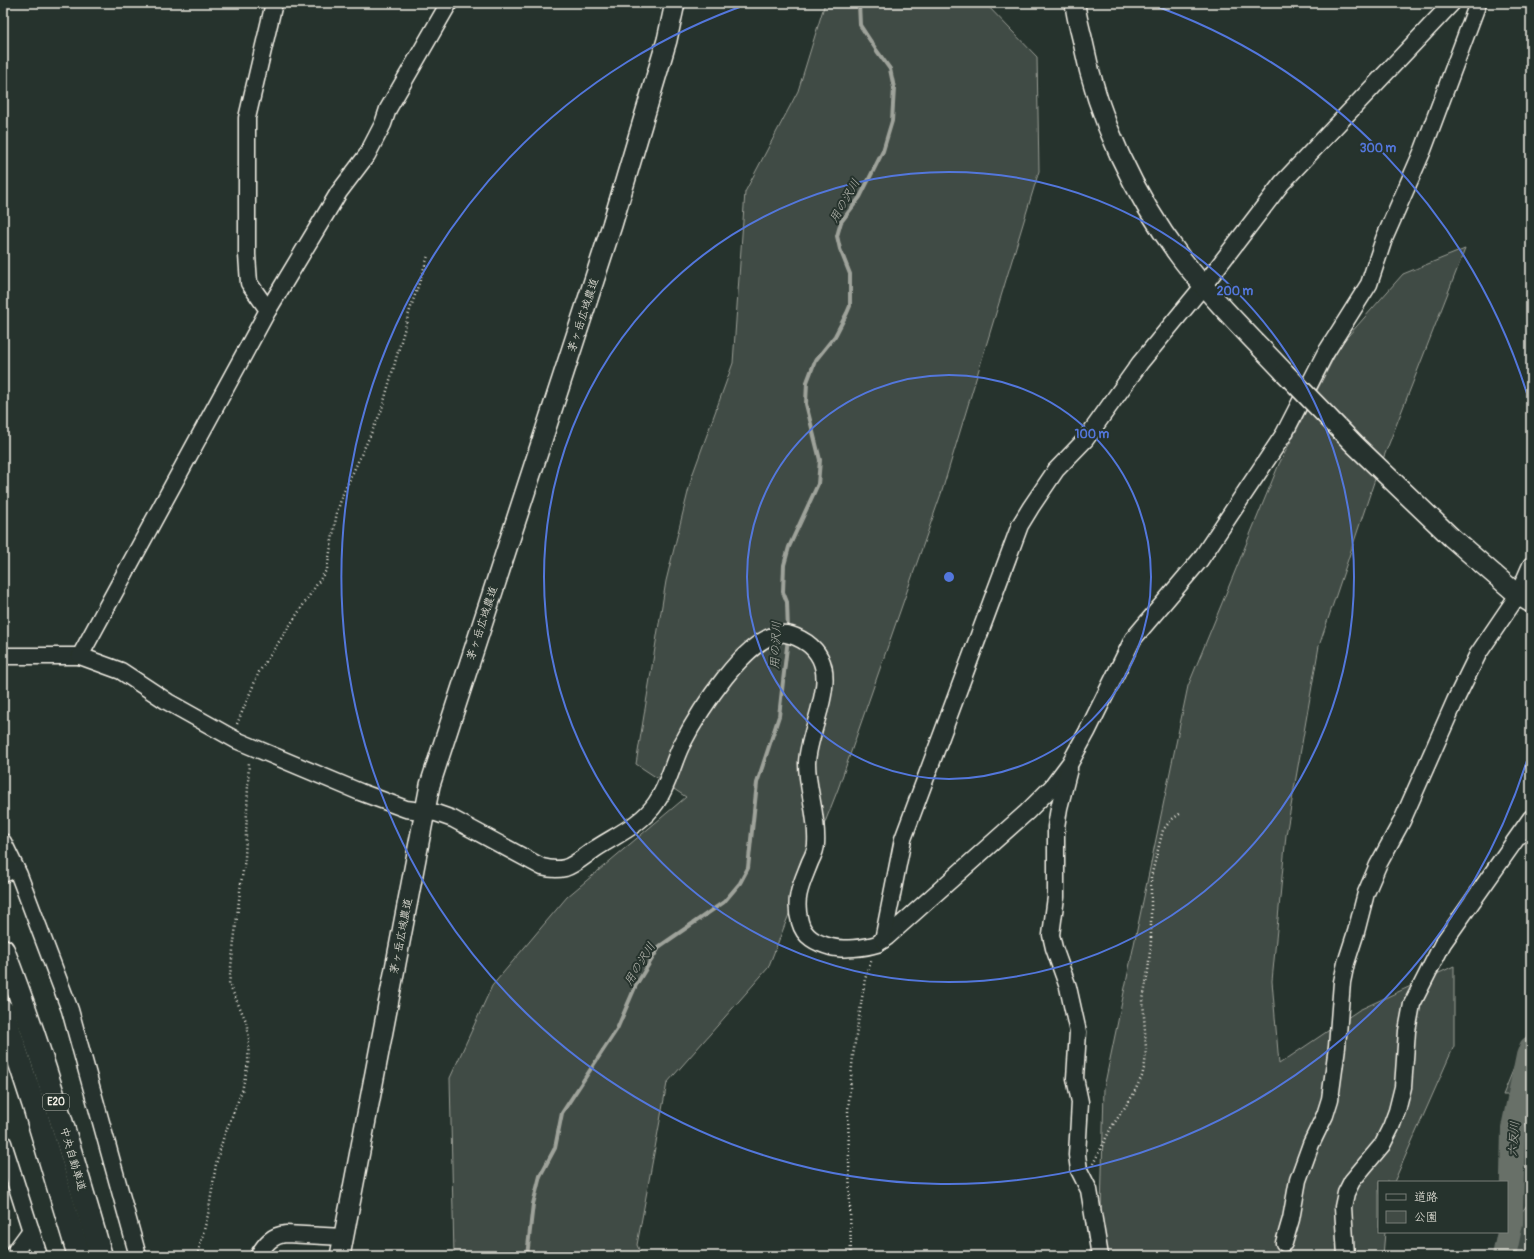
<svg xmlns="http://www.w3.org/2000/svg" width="1534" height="1259" viewBox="0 0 1534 1259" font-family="Pangolin,'Klee One',sans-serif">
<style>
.green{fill:#414b45;stroke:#9a9e96}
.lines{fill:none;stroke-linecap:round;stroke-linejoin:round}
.stream{stroke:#9fa39b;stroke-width:4}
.river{stroke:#676f68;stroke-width:24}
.minor-casing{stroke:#f4f1e8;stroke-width:19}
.tertiary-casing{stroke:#f4f1e8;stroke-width:22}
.motorway-casing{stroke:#f4f1e8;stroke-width:25}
.path{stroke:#f4f1e8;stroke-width:2.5;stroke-dasharray:1 3;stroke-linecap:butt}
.minor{stroke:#26332d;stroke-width:16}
.tertiary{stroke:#26332d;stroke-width:19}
.motorway{stroke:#26332d;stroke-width:22}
.tertiary-bridge-casing{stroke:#f4f1e8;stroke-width:22;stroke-linecap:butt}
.tertiary-bridge{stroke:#26332d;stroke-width:19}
.ring{fill:none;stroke:#5377dc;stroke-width:2}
.labels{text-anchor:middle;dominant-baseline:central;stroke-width:4;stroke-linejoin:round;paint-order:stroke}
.shield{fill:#26332d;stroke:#b6b8b0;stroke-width:1}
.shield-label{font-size:10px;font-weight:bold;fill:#f4f1e8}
.street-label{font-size:11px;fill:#f4f1e8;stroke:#26332d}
.water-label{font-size:12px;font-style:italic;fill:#bcbdb5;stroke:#26332d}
.centre{fill:#5377dc;stroke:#26332d;stroke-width:2}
.ring-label{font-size:12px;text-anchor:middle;font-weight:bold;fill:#5377dc;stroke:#26332d;stroke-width:4;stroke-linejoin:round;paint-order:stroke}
</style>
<rect width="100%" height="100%" fill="#26332d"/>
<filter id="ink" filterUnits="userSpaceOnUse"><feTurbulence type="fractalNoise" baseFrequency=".025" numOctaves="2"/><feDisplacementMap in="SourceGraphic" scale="8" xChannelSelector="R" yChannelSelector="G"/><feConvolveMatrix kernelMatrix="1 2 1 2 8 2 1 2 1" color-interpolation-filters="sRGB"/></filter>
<g filter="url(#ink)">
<!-- green -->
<g class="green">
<polygon points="825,3 985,3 1037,57 1039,171 942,491 838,789 768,968 667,1083 637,1245 642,1256 454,1256 450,1078 492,986 567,897 686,797 636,764 666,581 692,476 733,363 745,192 798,91"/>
<polygon points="1465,249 1374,482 1319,646 1286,835 1272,981 1279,1064 1359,1010 1454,966 1454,1046 1394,1182 1379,1182 1379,1232 1385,1232 1383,1256 1100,1256 1104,1088 1188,686 1279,464 1341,344 1403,274"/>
<polygon points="1531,1026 1531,1095 1503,1095"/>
<polygon points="1531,1200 1531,1256 1493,1256 1501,1239"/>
</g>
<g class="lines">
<!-- stream -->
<g class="stream">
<polyline points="788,631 787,602 783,592 784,565 789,547 818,484 820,460 806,404 807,382 815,361 835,336 847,313 850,306 850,274 840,249 837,236 841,222 860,197 883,151 892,121 894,88 890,69 877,51 860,25 859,3"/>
<polyline points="527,1256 533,1204 540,1176 555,1148 562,1113 617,1029 636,985 660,946 724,902 740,883 748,868 757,783 779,716 788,638"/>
</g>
<!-- river -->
<polyline class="river" points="1504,1256 1511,1223 1513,1128 1528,1056 1531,1048"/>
<defs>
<g id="minor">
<polyline points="268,310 339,192 367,155 383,124 388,109 449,3"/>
<polyline points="3,656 80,656 268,310 249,283 247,255 247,118 274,3"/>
<path d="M 80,656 L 121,671 L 168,702 L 236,740 L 360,792 L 406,809 L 436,813 L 453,819 L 542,867 C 549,869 557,870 565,868 C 575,865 586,855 595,849 C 616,835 641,825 656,803 C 668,786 672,765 681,746 C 696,717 748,630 786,634 C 793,635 801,639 807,643 C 846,671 808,726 807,763 C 807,790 818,816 816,844 C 816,850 813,856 810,862 C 802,883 793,898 800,922 C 804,937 816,943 831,947 C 842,950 865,948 877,944 C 880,942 884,939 887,937 L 1027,812 L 1052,787 L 1070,763 L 1087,732 L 1133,639 L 1200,560 L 1284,434 L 1325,354 L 1369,284 L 1384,239 L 1423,150 L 1478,3"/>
<polyline points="1069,769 1059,808 1056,827 1056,897 1051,935 1054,948 1068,987 1078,1032 1075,1078 1080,1102 1077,1155 1079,1170 1089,1190 1100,1256"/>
<polyline points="3,842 19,875 70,1010 138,1256"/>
<polyline points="3,874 16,869"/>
<polyline points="883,940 903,839 1020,525 1031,507 1056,470 1085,440 1140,363 1204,285 1282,183 1452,3"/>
<polyline points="3,1143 39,1256"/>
<polyline points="1284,1243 1291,1219 1298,1180 1311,1144 1325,1115 1330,1099 1337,1047 1342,982 1346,963 1356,932 1366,893 1378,865 1402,821 1455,701 1478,654 1518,595 1531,565"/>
<polyline points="12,1256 31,1230"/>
<path d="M 258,1256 C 265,1244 272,1235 286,1234 L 343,1237"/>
<polyline points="1346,1256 1343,1207 1346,1193 1352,1181 1382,1145 1391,1127 1397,1111 1403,1087 1407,1031 1412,1004 1443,943 1531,818"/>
</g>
<g id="tertiary">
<path d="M 1075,3 C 1076,16 1080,29 1083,42 C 1098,120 1134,195 1181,258 C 1212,299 1250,336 1285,373"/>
<polyline points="1451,537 1518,595 1531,603"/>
<polyline points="340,1256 430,785 612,225 667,40 675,3"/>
</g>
<g id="motorway">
<path d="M 3,950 C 42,1050 71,1153 101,1256"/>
<polyline points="3,1011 33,1103 79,1256"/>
</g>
</defs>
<!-- minor casing -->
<use href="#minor" class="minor-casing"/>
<!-- tertiary casing -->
<use href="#tertiary" class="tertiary-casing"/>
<!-- motorway casing -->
<use href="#motorway" class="motorway-casing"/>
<!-- path -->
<g class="path">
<polyline points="237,724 259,672 327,569 337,512 343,494 381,412 409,313 428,256"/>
<polyline points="1093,1164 1111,1128 1133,1095 1142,1076 1145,1064 1146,1048 1143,1000 1148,971 1151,941 1151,877 1163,830 1171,820 1181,813"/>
<polyline points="197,1256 208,1215 216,1164 223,1139 242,1091 248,1063 249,1038 246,1021 229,984 241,883 245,859 249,761"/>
<polyline points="851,1256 848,1111 853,1055 865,979 872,959"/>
</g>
<!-- minor -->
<use href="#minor" class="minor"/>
<!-- tertiary -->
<use href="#tertiary" class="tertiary"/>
<!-- motorway -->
<use href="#motorway" class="motorway"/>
<defs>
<polyline id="tertiary-bridge" points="1285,373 1355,445 1451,537"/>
</defs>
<!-- tertiary-bridge casing -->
<use href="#tertiary-bridge" class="tertiary-bridge-casing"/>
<!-- tertiary-bridge -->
<use href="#tertiary-bridge" class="tertiary-bridge"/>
</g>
</g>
<!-- distance rings -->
<g class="ring">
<circle cx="949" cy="577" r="202"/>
<circle cx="949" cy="577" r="405"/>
<path d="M1529 754A607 607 0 1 1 751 3M1147 3A607 607 0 0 1 1529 400"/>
</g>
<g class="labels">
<!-- shield labels -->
<rect class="shield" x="43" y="1094" width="26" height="16" rx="3"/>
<g class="shield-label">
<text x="56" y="1102">E20</text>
</g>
<!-- street labels -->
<g class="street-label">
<text transform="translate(583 315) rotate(-72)">茅ヶ岳広域農道</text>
<text transform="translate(482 623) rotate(-72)">茅ヶ岳広域農道</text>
<text transform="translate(401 936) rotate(-79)">茅ヶ岳広域農道</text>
<text transform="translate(73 1159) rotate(74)">中央自動車道</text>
</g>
<!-- water labels -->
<g class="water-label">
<text transform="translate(845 201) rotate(-60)">用の沢川</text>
<text transform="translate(776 645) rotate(-87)">用の沢川</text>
<text transform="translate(640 964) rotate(-58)">用の沢川</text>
<text transform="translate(1514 1139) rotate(-86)">六反川</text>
</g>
</g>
<circle cx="949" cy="577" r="6" class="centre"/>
<g class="ring-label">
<text x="1378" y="152">300 m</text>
<text x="1235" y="295">200 m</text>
<text x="1092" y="438">100 m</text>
</g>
<!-- margin -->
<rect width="1534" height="1259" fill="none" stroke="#26332d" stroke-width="16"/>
<rect x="8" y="8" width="1518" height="1243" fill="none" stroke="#f4f1e8" stroke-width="1.5" filter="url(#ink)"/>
<!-- legend -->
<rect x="1378" y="1181" width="130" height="52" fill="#26332d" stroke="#787f78"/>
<rect x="1386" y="1194" width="20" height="6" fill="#26332d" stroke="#787f78"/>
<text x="1414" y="1201" font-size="12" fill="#f4f1e8">道路</text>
<rect x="1386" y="1211" width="20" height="12" fill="#414b45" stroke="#787f78"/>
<text x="1414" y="1221" font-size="12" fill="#f4f1e8">公園</text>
</svg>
